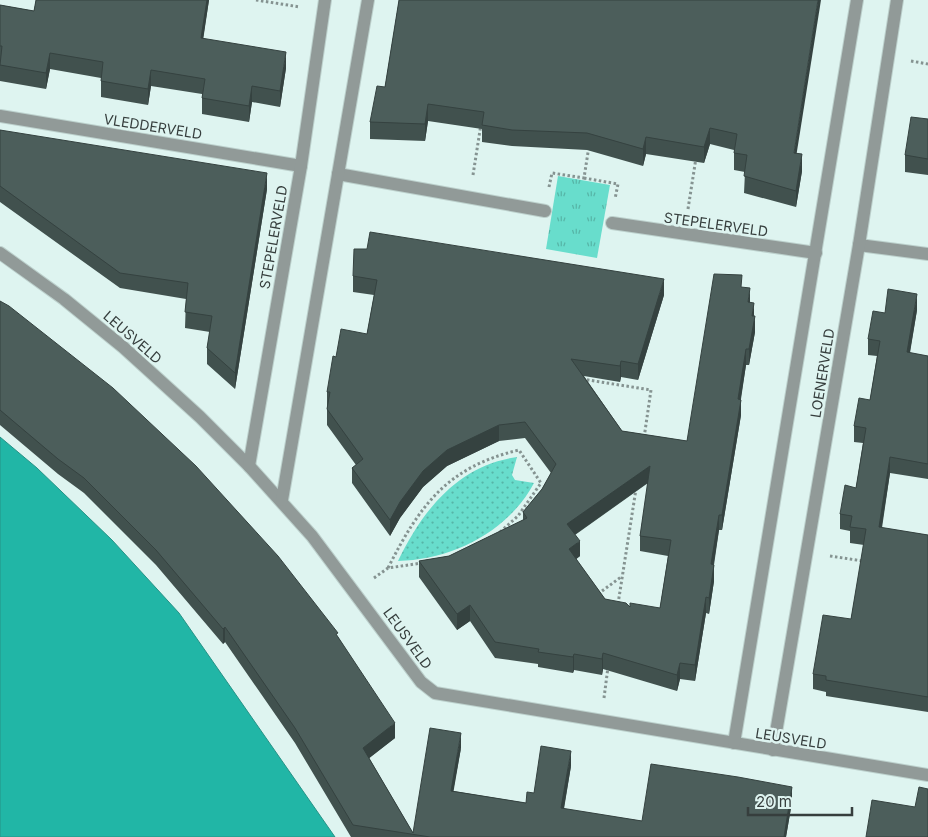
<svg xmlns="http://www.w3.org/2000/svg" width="928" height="837" viewBox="0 0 928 837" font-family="Inter,sans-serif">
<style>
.grass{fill:url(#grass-dots)}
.park{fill:url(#park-tufts)}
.water{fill:#21b6a6;stroke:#279286}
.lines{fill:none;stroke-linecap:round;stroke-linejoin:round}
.minor-casing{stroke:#bcd0cc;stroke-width:14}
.path{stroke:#859391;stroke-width:3;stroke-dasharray:2.5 2.5;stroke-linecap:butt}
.minor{stroke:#919a98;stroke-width:12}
.wall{fill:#41514e;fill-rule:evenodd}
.shaded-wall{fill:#354240}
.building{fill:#4c5e5b;stroke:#354240;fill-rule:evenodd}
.labels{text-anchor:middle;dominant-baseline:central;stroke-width:5;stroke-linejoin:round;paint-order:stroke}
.street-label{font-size:14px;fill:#363e3d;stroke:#def4f0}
</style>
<defs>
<pattern id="grass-dots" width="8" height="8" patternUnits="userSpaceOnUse" patternTransform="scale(1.25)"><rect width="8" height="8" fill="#68ddcc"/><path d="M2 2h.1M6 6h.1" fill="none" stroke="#56b5a7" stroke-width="1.8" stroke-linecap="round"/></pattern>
<pattern id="park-tufts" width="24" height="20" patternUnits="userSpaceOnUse" patternTransform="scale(1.25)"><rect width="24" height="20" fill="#68ddcc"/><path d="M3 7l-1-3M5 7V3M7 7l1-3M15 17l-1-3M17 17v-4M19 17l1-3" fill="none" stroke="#56b5a7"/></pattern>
</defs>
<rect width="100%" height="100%" fill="#def4f0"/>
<!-- grass -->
<path class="grass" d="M 517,457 L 512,475 L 515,480 L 534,483 C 508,532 452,560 398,561 C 422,511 458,465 517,457 Z"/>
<!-- park -->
<polygon class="park" points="558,176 610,185 597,258 546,249"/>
<!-- water -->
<polygon class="water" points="0,437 37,468 112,540 179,613 335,837 0,837"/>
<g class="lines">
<defs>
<g id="minor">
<polyline points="0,116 301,166"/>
<polyline points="338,174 545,211"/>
<polyline points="612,223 816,253"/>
<polyline points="859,245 928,254"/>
<polyline points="0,253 64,299 123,347 200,417 249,466 312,536 421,682 435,693 928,775"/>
<polyline points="249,466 301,166 325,0"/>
<polyline points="282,500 368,0"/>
<polyline points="734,743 857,0"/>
<polyline points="773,750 859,245 897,0"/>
</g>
</defs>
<!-- minor casing -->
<use href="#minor" class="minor-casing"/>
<!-- path -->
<g class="path">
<polyline points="256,0 300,7"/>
<polyline points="911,61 928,64"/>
<polyline points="473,175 481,124"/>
<polyline points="584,178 618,184 615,199"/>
<polyline points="549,187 552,173 584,178 589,146"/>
<polyline points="688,209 696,158"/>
<polyline points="582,379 651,390 644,438"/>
<polyline points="830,556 863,561"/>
<path d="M 388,568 C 420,505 447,467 519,450 L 541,483 L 518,516 L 499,533"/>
<polyline points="374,578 388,568 422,563"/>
<polyline points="598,594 621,577"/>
<polyline points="618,604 636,489"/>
<polyline points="604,698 608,667"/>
</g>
<!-- minor -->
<use href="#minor" class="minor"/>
</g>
<!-- wall -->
<g class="wall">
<polygon points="36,0 209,0 203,38 286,68 280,107 252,102 249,122 202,114 202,94 151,86 148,105 101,97 101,78 50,69 46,89 0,81 0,5 34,11"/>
<polygon points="399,0 796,153 802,171 796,207 744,193 745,172 734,170 734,150 710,144 704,163 646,154 643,166 587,150 512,146 482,142 482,129 428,121 425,141 370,139 370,122 385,87"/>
<polygon points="928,119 928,175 905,172 905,155"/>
<polygon points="0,130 267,189 235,389 207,364 207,348 210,332 185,328 186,299 120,288 0,202"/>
<path d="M 353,276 L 664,295 L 638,380 L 621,377 L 620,382 L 584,376 L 622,431 L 687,441 L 742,287 L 750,303 L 754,316 L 755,332 L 749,365 L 746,365 L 741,399 L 741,415 L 722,530 L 719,530 L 714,565 L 714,581 L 709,614 L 706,613 L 695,681 L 680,679 L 677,691 L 603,669 L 602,675 L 574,670 L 573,673 L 538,667 L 538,664 L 495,658 L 470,621 L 457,630 L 419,577 L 419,561 L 449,556 L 523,520 L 523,512 L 542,489 L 551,473 L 525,438 L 499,441 L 447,466 L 423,487 L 400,518 L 390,536 L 352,483 L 352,468 L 356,465 L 327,425 L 327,392 L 336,357 L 367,334 L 374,295 L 353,292 ZM 648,483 L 640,536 L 640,551 L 668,556 L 660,608 L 630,607 L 605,599 L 576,559 L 580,556 L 575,535 Z"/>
<polygon points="0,301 338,637 395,738 369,758 413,833 461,748 453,791 526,803 534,793 571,766 564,809 642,821 792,802 786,837 351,837 295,743 225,642 223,644 156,565 84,493 58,474 0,425"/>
<polygon points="917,310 910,353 928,356 928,479 890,473 882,528 928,535 928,712 826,696 826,692 813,689 813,674 851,619 864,545 850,543 850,531 840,529 840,514 856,488 863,443 854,442 854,426 870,400 877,356 868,355 868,339 885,313"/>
</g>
<!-- shaded-wall -->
<g class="shaded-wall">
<polygon points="207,0 209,0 201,54 201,38"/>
<polygon points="818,0 821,0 794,170 794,153"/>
<polygon points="286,52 286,68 280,107 280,91"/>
<polygon points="50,53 50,69 46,89 46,73"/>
<polygon points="151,70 151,86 148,105 148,89"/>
<polygon points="252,86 252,102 249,122 249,106"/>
<polygon points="428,104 428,121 425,141 425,124"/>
<polygon points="710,128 710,144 704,163 704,147"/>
<polygon points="646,137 646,154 643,166 643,149"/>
<polygon points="802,154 802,171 796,207 796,191"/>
<polygon points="267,173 267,189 235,389 235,373"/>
<polygon points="664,279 664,295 638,380 638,364"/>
<polygon points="750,288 750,304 748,302"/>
<polygon points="917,294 917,310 907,368 907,352"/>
<polygon points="754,303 754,319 752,316"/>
<polygon points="755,316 755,332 749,365 749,349"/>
<polygon points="746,349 746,365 738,415 738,399"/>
<polygon points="621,361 621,377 620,382 620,366"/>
<polygon points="741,400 741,415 722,530 722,515"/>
<polygon points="499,425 499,441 447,466 423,487 400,518 390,536 390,520 400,502 423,471 447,450"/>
<polygon points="890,457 890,473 879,543 879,527"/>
<polygon points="650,466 650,481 567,540 567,524"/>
<polygon points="719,515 719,530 711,580 711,564"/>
<polygon points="580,541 580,556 569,565 569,549"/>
<polygon points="714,565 714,581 709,614 709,598"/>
<polygon points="706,597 706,613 695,681 695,665"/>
<polygon points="470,605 470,621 457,630 457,614"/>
<polygon points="225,627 225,642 223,644 223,629"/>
<polygon points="603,653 603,669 602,675 602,659"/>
<polygon points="574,654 574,670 573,673 573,657"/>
<polygon points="680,663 680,679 677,691 677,675"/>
<polygon points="395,723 395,738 363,763 363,748"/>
<polygon points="461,733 461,748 451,806 451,791"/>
<polygon points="571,751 571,766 561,824 561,808"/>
<polygon points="792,787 792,802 786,837 784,837"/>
</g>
<!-- building -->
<g class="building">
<polygon points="36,0 207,0 201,38 286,52 280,91 252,86 249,106 202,98 205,79 151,70 148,89 101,81 103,62 50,53 46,73 0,65 2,46 0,46 0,5 34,11"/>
<polygon points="399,0 818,0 794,153 802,154 796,191 744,176 747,155 734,153 737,134 710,128 704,147 646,137 643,149 587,133 512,130 482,125 484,112 428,104 425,124 370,122 377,86 385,87"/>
<polygon points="911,117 928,119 928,159 905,155"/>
<polygon points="0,130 267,173 235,373 207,348 212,316 185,312 188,283 120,273 0,186"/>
<path d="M 370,232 L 664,279 L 638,364 L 621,361 L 620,366 L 571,359 L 622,431 L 687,441 L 714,274 L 742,275 L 741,287 L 750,288 L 748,302 L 754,303 L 752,316 L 755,316 L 749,349 L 746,349 L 738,399 L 741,400 L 722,515 L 719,515 L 711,564 L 714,565 L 709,598 L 706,597 L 695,665 L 680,663 L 677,675 L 603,653 L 602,659 L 574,654 L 573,657 L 538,652 L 539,649 L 495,642 L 470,605 L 457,614 L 419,561 L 449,556 L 527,518 L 523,512 L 542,489 L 556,464 L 525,422 L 499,425 L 447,450 L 423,471 L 400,502 L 390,520 L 352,468 L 363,459 L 327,409 L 330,392 L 327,392 L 333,356 L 336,357 L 341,329 L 367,334 L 377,280 L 353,276 L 354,249 L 367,249 ZM 650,466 L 640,536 L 671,540 L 660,608 L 630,603 L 630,607 L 626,603 L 605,599 L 569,549 L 580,541 L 567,524 Z"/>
<polygon points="888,289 917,294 907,352 928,356 928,464 890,457 879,527 928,535 928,697 826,680 826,676 813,674 823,615 851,619 866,529 850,527 852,516 840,514 845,485 856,488 866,428 854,426 859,398 870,400 880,341 868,339 873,311 885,313"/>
<polygon points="0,301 9,306 113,388 196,466 278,556 338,633 336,634 395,723 363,748 413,833 430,728 461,733 451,791 526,803 527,792 534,793 541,746 571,751 561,808 642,821 651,764 738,777 792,787 784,837 430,837 353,825 295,728 225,627 223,629 156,550 84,478 58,459 0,410"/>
<polygon points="919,787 928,789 928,837 866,837 872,800 915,807"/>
</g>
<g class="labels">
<!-- street labels -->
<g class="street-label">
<text transform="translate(153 126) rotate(9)">VLEDDERVELD</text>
<text transform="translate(716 224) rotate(8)">STEPELERVELD</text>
<text transform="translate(273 237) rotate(-80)">STEPELERVELD</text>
<text transform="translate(133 337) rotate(41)">LEUSVELD</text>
<text transform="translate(822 373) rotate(-81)">LOENERVELD</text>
<text transform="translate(408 638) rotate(54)">LEUSVELD</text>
<text transform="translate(791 738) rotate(9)">LEUSVELD</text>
</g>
</g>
<!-- scale -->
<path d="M748 807v8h104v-8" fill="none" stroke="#363e3d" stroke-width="2.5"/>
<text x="756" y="807" font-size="15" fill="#363e3d" stroke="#def4f0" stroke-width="4" paint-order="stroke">20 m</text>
</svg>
